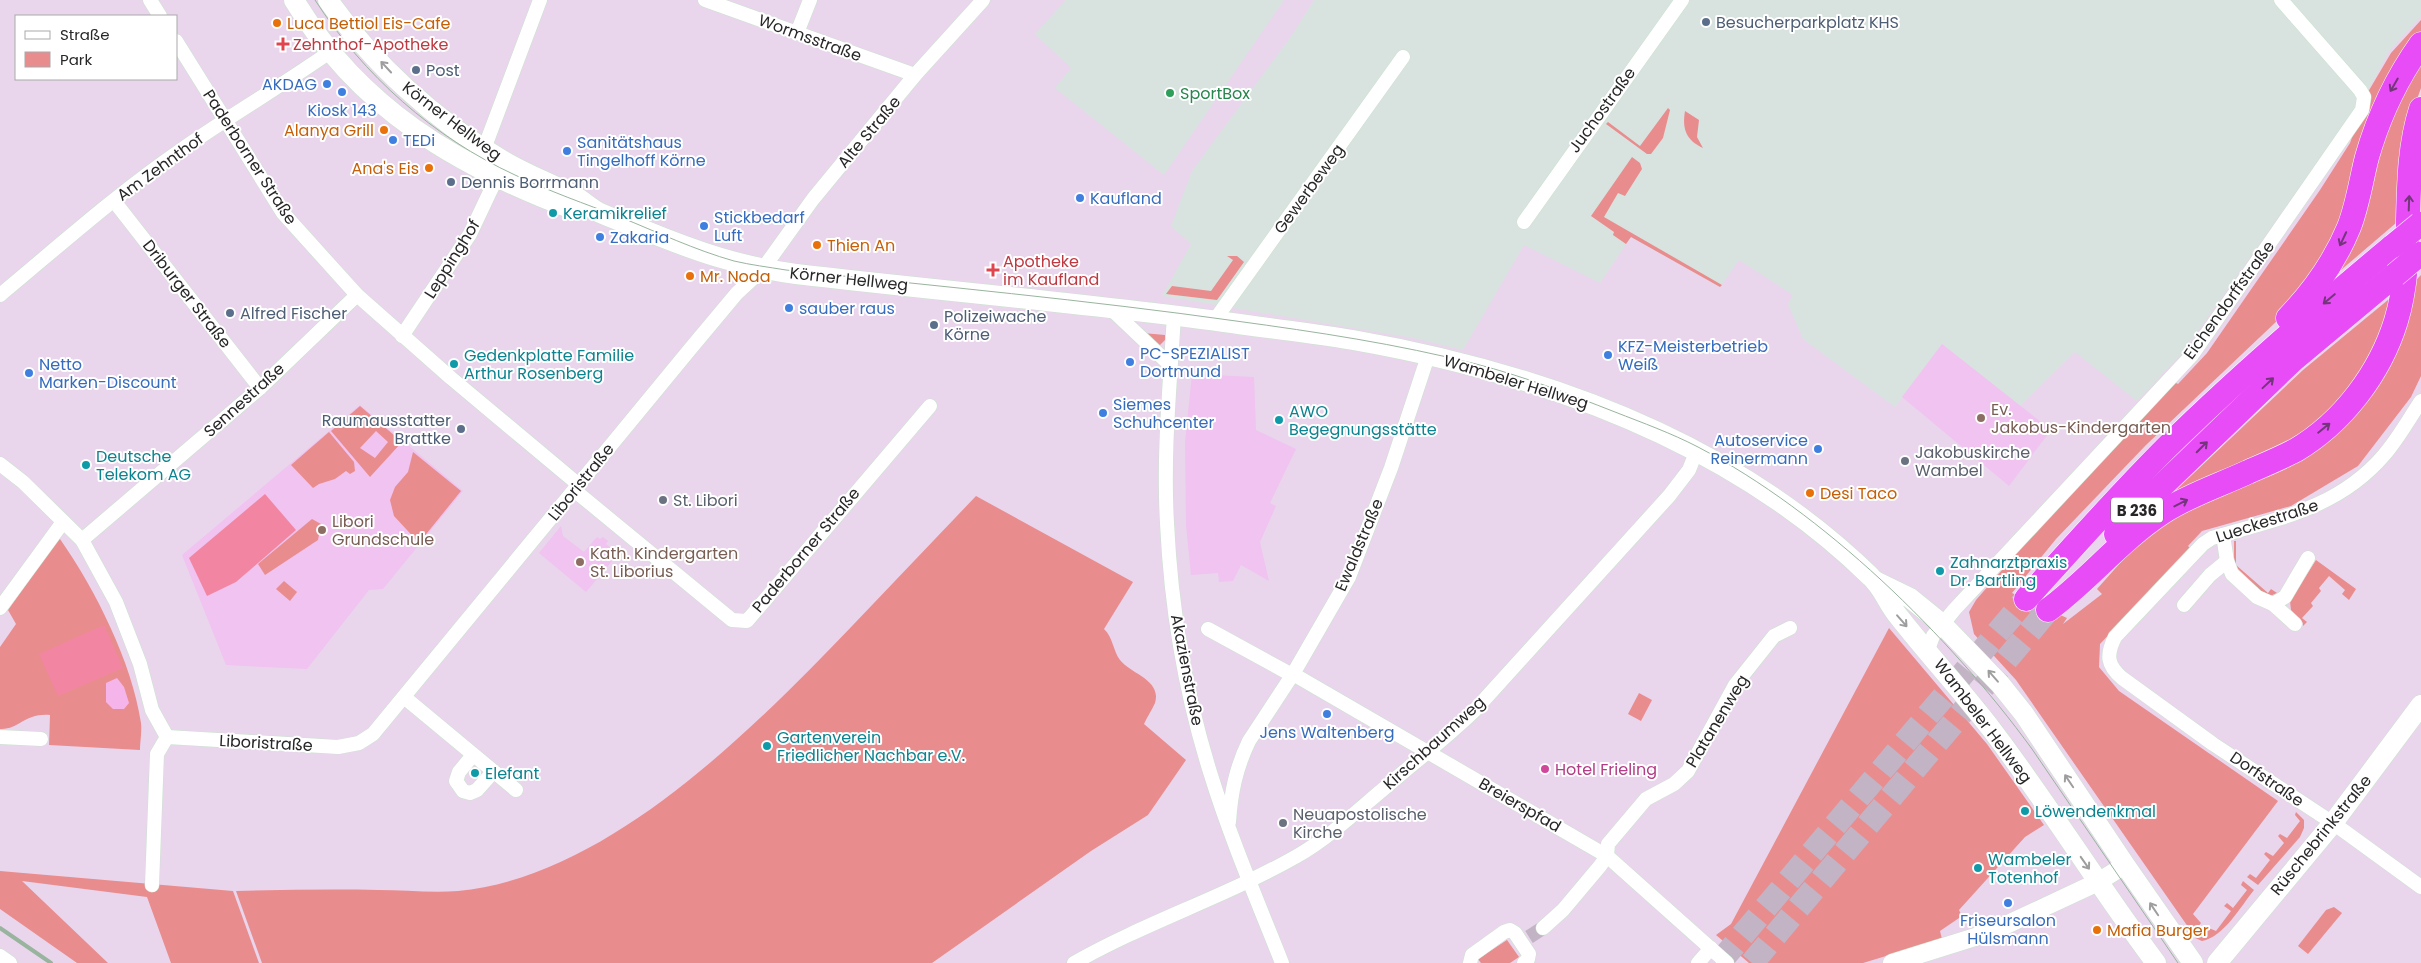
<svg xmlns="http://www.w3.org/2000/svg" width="2421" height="963" viewBox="0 0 2421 963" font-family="Poppins,sans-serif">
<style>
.industrial{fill:#d8e3df}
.education{fill:#f0c3f0}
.green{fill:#e98c8e;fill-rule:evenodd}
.sand{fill:#f5b5eb}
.pitch{fill:#f286a2}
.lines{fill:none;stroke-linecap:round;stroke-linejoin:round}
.minor-tunnel{stroke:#c2b3c5;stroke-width:14;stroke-dasharray:14 7;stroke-linecap:butt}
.trunk-tunnel{stroke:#c2b3c5;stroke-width:24;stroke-dasharray:24 12;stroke-linecap:butt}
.minor-casing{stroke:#cce2cf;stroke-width:15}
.tertiary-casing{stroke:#cce2cf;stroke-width:19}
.secondary-casing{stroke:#cce2cf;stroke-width:21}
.trunk-casing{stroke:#fff;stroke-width:25}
.minor{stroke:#fff;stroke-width:14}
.tertiary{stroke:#fff;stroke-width:18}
.secondary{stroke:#fff;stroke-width:20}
.trunk{stroke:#e84cf7;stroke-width:24}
.tram{stroke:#99b49e;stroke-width:1}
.rail{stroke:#99b49e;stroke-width:4}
.trunk-bridge-casing{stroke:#fff;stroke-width:25;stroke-linecap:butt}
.trunk-bridge{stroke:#e84cf7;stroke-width:24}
.oneway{stroke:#9e9e9e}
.oneway2{stroke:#74367a}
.service-dot{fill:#5c6f8a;stroke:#fff;stroke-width:2}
.food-dot{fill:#e8710a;stroke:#fff;stroke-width:2}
.health-dot{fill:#e0444e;stroke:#fff;stroke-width:2}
.shop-dot{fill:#3f7fe0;stroke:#fff;stroke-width:2}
.leisure-dot{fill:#2e9e5b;stroke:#fff;stroke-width:2}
.culture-dot{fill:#0f9aa8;stroke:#fff;stroke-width:2}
.education-dot{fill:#8d6e63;stroke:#fff;stroke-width:2}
.worship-dot{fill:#6b7280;stroke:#fff;stroke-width:2}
.hotel-dot{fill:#d1479c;stroke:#fff;stroke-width:2}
.labels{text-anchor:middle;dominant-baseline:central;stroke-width:4;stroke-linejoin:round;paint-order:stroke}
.shield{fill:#fff;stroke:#686868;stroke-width:1}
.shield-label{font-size:15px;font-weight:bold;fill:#272727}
.service-label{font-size:16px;fill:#4e5e75;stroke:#fff;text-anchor:start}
.food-label{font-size:16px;fill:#c56008;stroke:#fff;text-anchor:start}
.street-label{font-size:16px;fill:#272727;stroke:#fff}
.health-label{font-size:16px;fill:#be3a42;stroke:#fff;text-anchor:start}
.shop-label{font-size:16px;fill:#366cbe;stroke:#fff;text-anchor:start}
.leisure-label{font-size:16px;fill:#27864d;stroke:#fff;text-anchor:start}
.culture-label{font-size:16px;fill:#0d838f;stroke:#fff;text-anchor:start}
.education-label{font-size:16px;fill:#785e54;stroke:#fff;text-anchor:start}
.worship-label{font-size:16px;fill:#5b616d;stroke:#fff;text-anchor:start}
.hotel-label{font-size:16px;fill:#b23c85;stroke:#fff;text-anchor:start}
</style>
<rect width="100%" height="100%" fill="#e9d6ec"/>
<!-- industrial -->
<g class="industrial">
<polygon points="1066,0 1284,0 1164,175 1055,88 1071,68 1035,34"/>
<polygon points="1314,0 2421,0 2421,16 2389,51 2370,87 2183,352 2137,401 2075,352 2020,406 1942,344 1895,407 1803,339 1788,304 1793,295 1739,260 1720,287 1631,237 1600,283 1524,245 1463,350 1413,338 1162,296 1191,244 1171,226 1192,171 1292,35"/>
</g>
<!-- education -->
<g class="education">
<polygon points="1942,344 2051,430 2009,486 1902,397"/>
<polygon points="1192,374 1254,377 1256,430 1296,449 1270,503 1276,506 1260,542 1269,581 1241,565 1233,581 1219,582 1218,573 1191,575 1186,525 1185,442"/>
<polygon points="360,405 463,491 383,589 369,590 307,669 226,665 182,555"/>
<polygon points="561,526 563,536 584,552 597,537 600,539 603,537 608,541 606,544 618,554 586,592 539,553"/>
</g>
<!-- green -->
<g class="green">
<polygon points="2421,20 2421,35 2344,221 2295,304 2146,445 2056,539 2012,593 2067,618 2063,624 2102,594 2097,589 2145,535 2170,519 2312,451 2415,281 2421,275 2421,376 2411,397 2358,466 2291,506 2202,531 2188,546 2190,548 2100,644 2099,667 2119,691 2278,801 2193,914 2201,923 2193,934 2016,680 1974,634 1969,612 1976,600 2042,524 2174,382 2178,384 2207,353 2320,190 2350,143 2368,92 2391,53"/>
<polygon points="2421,55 2421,88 2411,116 2403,217 2334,276 2374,159"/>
<polygon points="1668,108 1670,110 1663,138 1651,154 1647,154 1606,124 1608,122 1640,146"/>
<path d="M 1685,111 L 1699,120 L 1697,137 L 1703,148 C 1686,140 1682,129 1685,111 Z"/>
<polygon points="1632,157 1640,163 1642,169 1625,196 1618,193 1604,217 1722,285 1720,287 1631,237 1626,244 1613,235 1614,232 1591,216"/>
<polygon points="1227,256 1237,256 1244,262 1217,300 1166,294 1172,286 1211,291 1233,260"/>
<polygon points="2394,295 2371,356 2337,406 2293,443 2161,504 2303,370"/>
<polygon points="1143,333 1165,335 1165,340 1160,345 1155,345"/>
<path d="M 360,406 L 402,442 L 370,477 L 331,431 ZM 376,431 L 388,442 L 375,458 L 360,448 Z"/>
<polygon points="329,432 354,462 355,471 350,474 346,471 335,479 319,484 313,488 291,465"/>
<polygon points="413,452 461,491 419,543 394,516 390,500 395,487 408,472"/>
<path d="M 976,496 L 1133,582 L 1104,629 C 1113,637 1113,651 1120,660 C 1131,674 1162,680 1155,703 C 1152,710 1147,717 1144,724 L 1186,760 L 1148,815 L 1091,851 L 932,963 L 262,963 L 236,891 C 283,890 330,889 378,890 C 404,890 432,893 458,891 C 608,877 754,728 853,625 C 894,582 935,539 976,496 Z"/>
<polygon points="312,519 321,524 318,540 265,575 258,564"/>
<path d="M 60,539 C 95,589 132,662 141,723 C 142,732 140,742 140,750 L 49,745 L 50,715 C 24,713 19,730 0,729 L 0,647 L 16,624 L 8,610 L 57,540 Z"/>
<polygon points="2234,541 2236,541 2236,565 2268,593 2271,589 2277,593 2270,596 2263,593 2238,569 2234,568"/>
<polygon points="2316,560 2356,589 2349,600 2342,594 2345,590 2329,576 2319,588 2321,591 2311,603 2313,606 2302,618 2307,622 2303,626 2303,623 2291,610 2290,601"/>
<polygon points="284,581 297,592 290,601 276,589"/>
<polygon points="1889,628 1987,744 2044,825 2025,837 1959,910 1962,916 1940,931 1942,939 1863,963 1749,963 1716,935 1731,924"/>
<polygon points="1639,693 1652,700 1641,721 1628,714"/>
<polygon points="2296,812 2304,820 2304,828 2300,837 2258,885 2247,877 2250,874 2256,878 2270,860 2264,854 2266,852 2273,856 2284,843 2278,836 2280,834 2287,838 2300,821 2295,815"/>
<polygon points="0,871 233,891 259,963 171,963 147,897 22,881 108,963 77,963 0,909"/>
<path d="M 2243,881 L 2254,890 C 2241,906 2224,937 2202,941 L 2195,938 L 2204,926 L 2216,931 L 2231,911 L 2224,906 L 2227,903 L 2233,908 L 2247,890 L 2241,885 Z"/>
<polygon points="2334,907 2342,913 2308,954 2298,946 2326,910"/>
<polygon points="1507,940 1519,957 1510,963 1481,963 1478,959"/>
</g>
<!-- sand -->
<polygon class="sand" points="117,678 124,687 129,703 124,709 113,709 106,702 106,683"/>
<!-- pitch -->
<g class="pitch">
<polygon points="265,494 296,530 236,582 207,596 189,558"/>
<polygon points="104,625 123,668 58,696 39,654"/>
</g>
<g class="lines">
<!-- minor-tunnel -->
<polyline class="minor-tunnel" points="1529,937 1543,928"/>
<!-- trunk-tunnel -->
<g class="trunk-tunnel">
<polyline points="1719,963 2026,599"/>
<polyline points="1752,963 2048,610"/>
</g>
<defs>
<g id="minor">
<polyline points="150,0 160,16"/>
<polyline points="705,0 915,75"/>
<polyline points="797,33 810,0"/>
<polyline points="176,41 283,213 357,295 451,378 579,485"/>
<polyline points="484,149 540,0"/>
<polyline points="114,201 260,388"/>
<polyline points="1524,222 1682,0"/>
<path d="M 0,295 C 59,246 117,194 181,150 C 238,110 299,76 355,34"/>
<polyline points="1109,307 1169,364"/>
<path d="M 1174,315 C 1170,385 1163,453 1167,523 C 1171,606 1185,692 1210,772 C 1230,837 1257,900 1282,963"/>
<polyline points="1214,321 1403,57"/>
<polyline points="402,336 470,234 496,179"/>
<path d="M 2421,401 C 2409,419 2398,439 2384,455 C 2338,509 2276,519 2212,538 L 2203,544 L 2115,637 C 2106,655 2107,665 2122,678 L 2213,744 L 2333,823 L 2421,887"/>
<polyline points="0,464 23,482 82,540 116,602 140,664 152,710 167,737"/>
<polyline points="574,490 732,620 747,621 930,406"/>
<polyline points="2223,535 2227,561 2232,574 2257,597 2273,604 2295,624"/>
<polyline points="82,540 260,388 357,295"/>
<polyline points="2273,604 2285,597 2308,558"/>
<polyline points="2184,605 2210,575 2227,561"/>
<polyline points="0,608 63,522"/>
<polyline points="1208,629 1292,675"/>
<polyline points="1928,650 1933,636 1954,610 2192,355 2362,110 2364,97 2360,90 2281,0"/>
<polyline points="1293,674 1607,856 1727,963"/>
<polyline points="404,697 516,790"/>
<polyline points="0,737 41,739"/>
<polyline points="167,737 338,747 359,743 373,734 691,348 737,293 762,270 813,199 915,75 983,0"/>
<polyline points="473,755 459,772 456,781 463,791 470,793 477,790 493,772"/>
<path d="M 1229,822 C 1231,792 1236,768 1249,741 L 1293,674 L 1349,577 L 1391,468 L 1428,356"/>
<polyline points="152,885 157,754 167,737"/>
<polyline points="1543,928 1563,910 1600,866 1607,856 1608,844 1646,799 1674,784 1688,771 1735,685 1774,636 1790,628"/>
<polyline points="0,956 10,963"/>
<path d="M 1074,963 C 1146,922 1225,897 1297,856 C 1330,837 1358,810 1387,786 C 1416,761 1446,738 1474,711 L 1669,496 L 1689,470 L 1697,450"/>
<polyline points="1470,963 1472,955 1504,932 1510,930 1515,933 1529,954 1528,959 1524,963"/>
<polyline points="1698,963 1711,948"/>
</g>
<polyline id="tertiary" points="1892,963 1991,932 2098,882 2125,865"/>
<g id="secondary">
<path d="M 294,0 C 359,108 457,166 572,209"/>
<path d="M 328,0 C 372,63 436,121 502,160 C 525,174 550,183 573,195 C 582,200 589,207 598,212 C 613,219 629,224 644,230 C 695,251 741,267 796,274 C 941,291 1087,303 1232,323 C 1273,329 1313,333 1353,340 C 1541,373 1732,441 1871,577 C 1883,588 1888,604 1899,617 C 1929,655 1962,691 1992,730 C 2049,805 2099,887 2156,963"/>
<polyline points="1875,581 1910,598 1942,624 2000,684 2024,714 2125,865 2193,963"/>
<polyline points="2217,963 2333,823 2421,705"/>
</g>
<g id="trunk">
<path d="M 2288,318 C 2314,291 2335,261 2349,227 C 2358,204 2361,180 2367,157 C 2379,115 2396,79 2421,44"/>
<polyline points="2116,534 2140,507 2293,360 2395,275"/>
<path d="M 2026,599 C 2072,548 2118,496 2167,447 C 2239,376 2316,310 2393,246"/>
<path d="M 2048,610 C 2089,580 2120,540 2163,512 C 2189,495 2220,485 2248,472 C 2264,465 2281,458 2296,450 C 2343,422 2380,373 2396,321 C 2417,252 2399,178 2421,109"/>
</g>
</defs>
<!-- minor casing -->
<use href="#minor" class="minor-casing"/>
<!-- tertiary casing -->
<use href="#tertiary" class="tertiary-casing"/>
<!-- secondary casing -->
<use href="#secondary" class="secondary-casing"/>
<!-- trunk casing -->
<use href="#trunk" class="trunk-casing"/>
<!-- minor -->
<use href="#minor" class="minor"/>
<!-- tertiary -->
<use href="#tertiary" class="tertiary"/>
<!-- secondary -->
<use href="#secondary" class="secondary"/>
<!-- trunk -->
<use href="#trunk" class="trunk"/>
<!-- tram -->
<path class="tram" d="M 315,0 C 364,76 433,137 515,175 C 549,191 585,204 620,217 C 657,232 695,250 734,261 C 751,265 768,267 786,270 C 936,286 1087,300 1236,321 C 1317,332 1397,344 1476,364 C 1523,376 1569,394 1615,412 C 1643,423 1671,433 1698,447 C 1824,513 1949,635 2032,749 L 2178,963"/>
<!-- rail -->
<polyline class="rail" points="0,928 51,963"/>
<defs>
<g id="trunk-bridge">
<polyline points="2393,246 2420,224"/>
<polyline points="2395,275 2420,254"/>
</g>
</defs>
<!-- trunk-bridge casing -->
<use href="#trunk-bridge" class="trunk-bridge-casing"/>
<!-- trunk-bridge -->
<use href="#trunk-bridge" class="trunk-bridge"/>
</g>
<!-- one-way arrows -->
<defs><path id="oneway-shaft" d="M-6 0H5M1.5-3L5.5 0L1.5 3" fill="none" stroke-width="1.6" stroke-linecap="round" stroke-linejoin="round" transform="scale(1.25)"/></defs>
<g class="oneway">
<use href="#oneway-shaft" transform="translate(386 67) rotate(-133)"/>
<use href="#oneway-shaft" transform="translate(1902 621) rotate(49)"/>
<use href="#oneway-shaft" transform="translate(1993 676) rotate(-131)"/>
<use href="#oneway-shaft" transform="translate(2069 781) rotate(-124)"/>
<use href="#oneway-shaft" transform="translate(2085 863) rotate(55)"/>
<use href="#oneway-shaft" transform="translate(2154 909) rotate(-124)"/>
</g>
<g class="oneway2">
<use href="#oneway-shaft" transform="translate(2394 85) rotate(120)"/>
<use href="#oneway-shaft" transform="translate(2409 203) rotate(-88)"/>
<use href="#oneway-shaft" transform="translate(2343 239) rotate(115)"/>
<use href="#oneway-shaft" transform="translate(2329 299) rotate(140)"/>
<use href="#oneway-shaft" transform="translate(2268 383) rotate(-43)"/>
<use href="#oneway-shaft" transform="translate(2324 428) rotate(-39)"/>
<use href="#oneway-shaft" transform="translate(2202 447) rotate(-45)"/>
<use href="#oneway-shaft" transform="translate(2181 503) rotate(-27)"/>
</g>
<!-- markers -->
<g class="service-dot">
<circle cx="1706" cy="22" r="5"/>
<circle cx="416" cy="70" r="5"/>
<circle cx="451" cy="182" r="5"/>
<circle cx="230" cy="313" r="5"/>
<circle cx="934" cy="325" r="5"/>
<circle cx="461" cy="429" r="5"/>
</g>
<g class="food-dot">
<circle cx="277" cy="23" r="5"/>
<circle cx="384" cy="130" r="5"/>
<circle cx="429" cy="168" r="5"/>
<circle cx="817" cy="245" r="5"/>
<circle cx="690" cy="276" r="5"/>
<circle cx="1810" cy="493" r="5"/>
<circle cx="2097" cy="930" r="5"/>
</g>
<g class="health-dot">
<path d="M280.5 36.5h5v5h5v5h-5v5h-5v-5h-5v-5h5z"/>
<path d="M990.5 262.5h5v5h5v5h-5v5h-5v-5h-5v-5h5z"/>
</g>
<g class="shop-dot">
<circle cx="327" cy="84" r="5"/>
<circle cx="342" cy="92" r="5"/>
<circle cx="393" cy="140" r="5"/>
<circle cx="567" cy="151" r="5"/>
<circle cx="1080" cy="198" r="5"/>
<circle cx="704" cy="226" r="5"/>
<circle cx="600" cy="237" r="5"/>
<circle cx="789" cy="308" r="5"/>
<circle cx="1608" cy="355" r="5"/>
<circle cx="1130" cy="362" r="5"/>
<circle cx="29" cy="373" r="5"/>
<circle cx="1103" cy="413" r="5"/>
<circle cx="1818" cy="449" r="5"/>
<circle cx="1327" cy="714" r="5"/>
<circle cx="2008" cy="903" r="5"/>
</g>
<circle class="leisure-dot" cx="1170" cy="93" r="5"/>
<g class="culture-dot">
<circle cx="553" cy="213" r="5"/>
<circle cx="454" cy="364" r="5"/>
<circle cx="1279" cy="420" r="5"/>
<circle cx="86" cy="465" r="5"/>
<circle cx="1940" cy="571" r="5"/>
<circle cx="767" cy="746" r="5"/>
<circle cx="475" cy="773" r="5"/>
<circle cx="2025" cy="811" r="5"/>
<circle cx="1978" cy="868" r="5"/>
</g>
<g class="education-dot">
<circle cx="1981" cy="418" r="5"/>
<circle cx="322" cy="530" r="5"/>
<circle cx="580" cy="562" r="5"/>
</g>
<g class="worship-dot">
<circle cx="1905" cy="461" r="5"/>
<circle cx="663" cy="500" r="5"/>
<circle cx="1283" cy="823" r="5"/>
</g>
<circle class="hotel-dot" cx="1545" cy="769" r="5"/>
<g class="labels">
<!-- shield labels -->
<rect class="shield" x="2111" y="497.5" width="52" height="25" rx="4"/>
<g class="shield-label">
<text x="2137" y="510">B 236</text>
</g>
<!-- service labels -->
<g class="service-label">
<text x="1716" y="22">Besucherparkplatz KHS</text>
<text x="426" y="70">Post</text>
<text x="461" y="182">Dennis Borrmann</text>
<text x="240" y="313">Alfred Fischer</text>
<text x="944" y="316">Polizeiwache<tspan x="944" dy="18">Körne</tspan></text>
<text x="451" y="420" text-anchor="end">Raumausstatter<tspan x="451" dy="18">Brattke</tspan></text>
</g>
<!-- food labels -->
<g class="food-label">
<text x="287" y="23">Luca Bettiol Eis-Cafe</text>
<text x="374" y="130" text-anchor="end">Alanya Grill</text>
<text x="419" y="168" text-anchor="end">Ana's Eis</text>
<text x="827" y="245">Thien An</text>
<text x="700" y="276">Mr. Noda</text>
<text x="1820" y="493">Desi Taco</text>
<text x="2107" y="930">Mafia Burger</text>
</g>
<!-- street labels -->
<g class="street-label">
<text transform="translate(810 38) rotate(20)">Wormsstraße</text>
<text transform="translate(1602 110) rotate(-54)">Juchostraße</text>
<text transform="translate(452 121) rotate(37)">Körner Hellweg</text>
<text transform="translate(869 132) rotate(-50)">Alte Straße</text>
<text transform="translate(250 157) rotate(57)">Paderborner Straße</text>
<text transform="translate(160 167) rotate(-36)">Am Zehnthof</text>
<text transform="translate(1309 189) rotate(-54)">Gewerbeweg</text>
<text transform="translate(452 259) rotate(-58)">Leppinghof</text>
<text transform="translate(849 279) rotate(6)">Körner Hellweg</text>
<text transform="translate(187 294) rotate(52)">Driburger Straße</text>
<text transform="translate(2229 300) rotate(-54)">Eichendorffstraße</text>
<text transform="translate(1516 382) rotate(17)">Wambeler Hellweg</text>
<text transform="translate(244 400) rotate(-42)">Sennestraße</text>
<text transform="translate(581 482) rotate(-51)">Liboristraße</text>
<text transform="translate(2267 521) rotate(-18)">Lueckestraße</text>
<text transform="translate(1359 545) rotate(-67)">Ewaldstraße</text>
<text transform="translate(806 550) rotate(-50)">Paderborner Straße</text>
<text transform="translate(1187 670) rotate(79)">Akazienstraße</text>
<text transform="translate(1717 721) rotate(-59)">Platanenweg</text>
<text transform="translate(1983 721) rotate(53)">Wambeler Hellweg</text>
<text transform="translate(266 743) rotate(3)">Liboristraße</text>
<text transform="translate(1434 743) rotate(-42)">Kirschbaumweg</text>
<text transform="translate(2267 779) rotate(34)">Dorfstraße</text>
<text transform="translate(1520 805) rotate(30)">Breierspfad</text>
<text transform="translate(2321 835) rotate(-51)">Rüschebrinkstraße</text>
</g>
<!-- health labels -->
<g class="health-label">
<text x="293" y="44">Zehnthof-Apotheke</text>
<text x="1003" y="261">Apotheke<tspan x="1003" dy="18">im Kaufland</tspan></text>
</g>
<!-- shop labels -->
<g class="shop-label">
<text x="317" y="84" text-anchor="end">AKDAG</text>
<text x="342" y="110" text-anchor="middle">Kiosk 143</text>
<text x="403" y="140">TEDi</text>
<text x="577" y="142">Sanitätshaus<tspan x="577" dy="18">Tingelhoff Körne</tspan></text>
<text x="1090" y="198">Kaufland</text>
<text x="714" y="217">Stickbedarf<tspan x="714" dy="18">Luft</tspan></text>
<text x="610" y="237">Zakaria</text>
<text x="799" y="308">sauber raus</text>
<text x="1618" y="346">KFZ-Meisterbetrieb<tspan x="1618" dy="18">Weiß</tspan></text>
<text x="1140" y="353">PC-SPEZIALIST<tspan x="1140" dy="18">Dortmund</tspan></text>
<text x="39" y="364">Netto<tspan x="39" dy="18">Marken-Discount</tspan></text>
<text x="1113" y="404">Siemes<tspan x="1113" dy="18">Schuhcenter</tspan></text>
<text x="1808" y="440" text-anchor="end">Autoservice<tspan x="1808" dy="18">Reinermann</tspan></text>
<text x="1327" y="732" text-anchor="middle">Jens Waltenberg</text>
<text x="2008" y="920" text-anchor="middle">Friseursalon<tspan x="2008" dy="18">Hülsmann</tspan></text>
</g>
<!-- leisure labels -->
<g class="leisure-label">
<text x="1180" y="93">SportBox</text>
</g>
<!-- culture labels -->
<g class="culture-label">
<text x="563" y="213">Keramikrelief</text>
<text x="464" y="355">Gedenkplatte Familie<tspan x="464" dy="18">Arthur Rosenberg</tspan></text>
<text x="1289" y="411">AWO<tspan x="1289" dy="18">Begegnungsstätte</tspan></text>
<text x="96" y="456">Deutsche<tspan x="96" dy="18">Telekom AG</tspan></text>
<text x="1950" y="562">Zahnarztpraxis<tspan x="1950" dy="18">Dr. Bartling</tspan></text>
<text x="777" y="737">Gartenverein<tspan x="777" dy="18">Friedlicher Nachbar e.V.</tspan></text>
<text x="485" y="773">Elefant</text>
<text x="2035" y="811">Löwendenkmal</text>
<text x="1988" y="859">Wambeler<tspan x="1988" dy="18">Totenhof</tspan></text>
</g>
<!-- education labels -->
<g class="education-label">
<text x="1991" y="409">Ev.<tspan x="1991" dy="18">Jakobus-Kindergarten</tspan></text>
<text x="332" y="521">Libori<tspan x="332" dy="18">Grundschule</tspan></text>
<text x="590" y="553">Kath. Kindergarten<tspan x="590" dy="18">St. Liborius</tspan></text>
</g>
<!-- worship labels -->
<g class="worship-label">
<text x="1915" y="452">Jakobuskirche<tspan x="1915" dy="18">Wambel</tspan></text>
<text x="673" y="500">St. Libori</text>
<text x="1293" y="814">Neuapostolische<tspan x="1293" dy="18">Kirche</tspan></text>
</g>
<!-- hotel labels -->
<g class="hotel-label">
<text x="1555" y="769">Hotel Frieling</text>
</g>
</g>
<!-- legend -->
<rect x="15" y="15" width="162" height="65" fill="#ffffff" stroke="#a9a9a9"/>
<rect x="25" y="31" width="25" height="8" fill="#ffffff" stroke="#a9a9a9"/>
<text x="60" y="40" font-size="15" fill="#272727">Straße</text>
<rect x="25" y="52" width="25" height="15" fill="#e98c8e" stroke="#a9a9a9"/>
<text x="60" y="65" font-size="15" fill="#272727">Park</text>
</svg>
